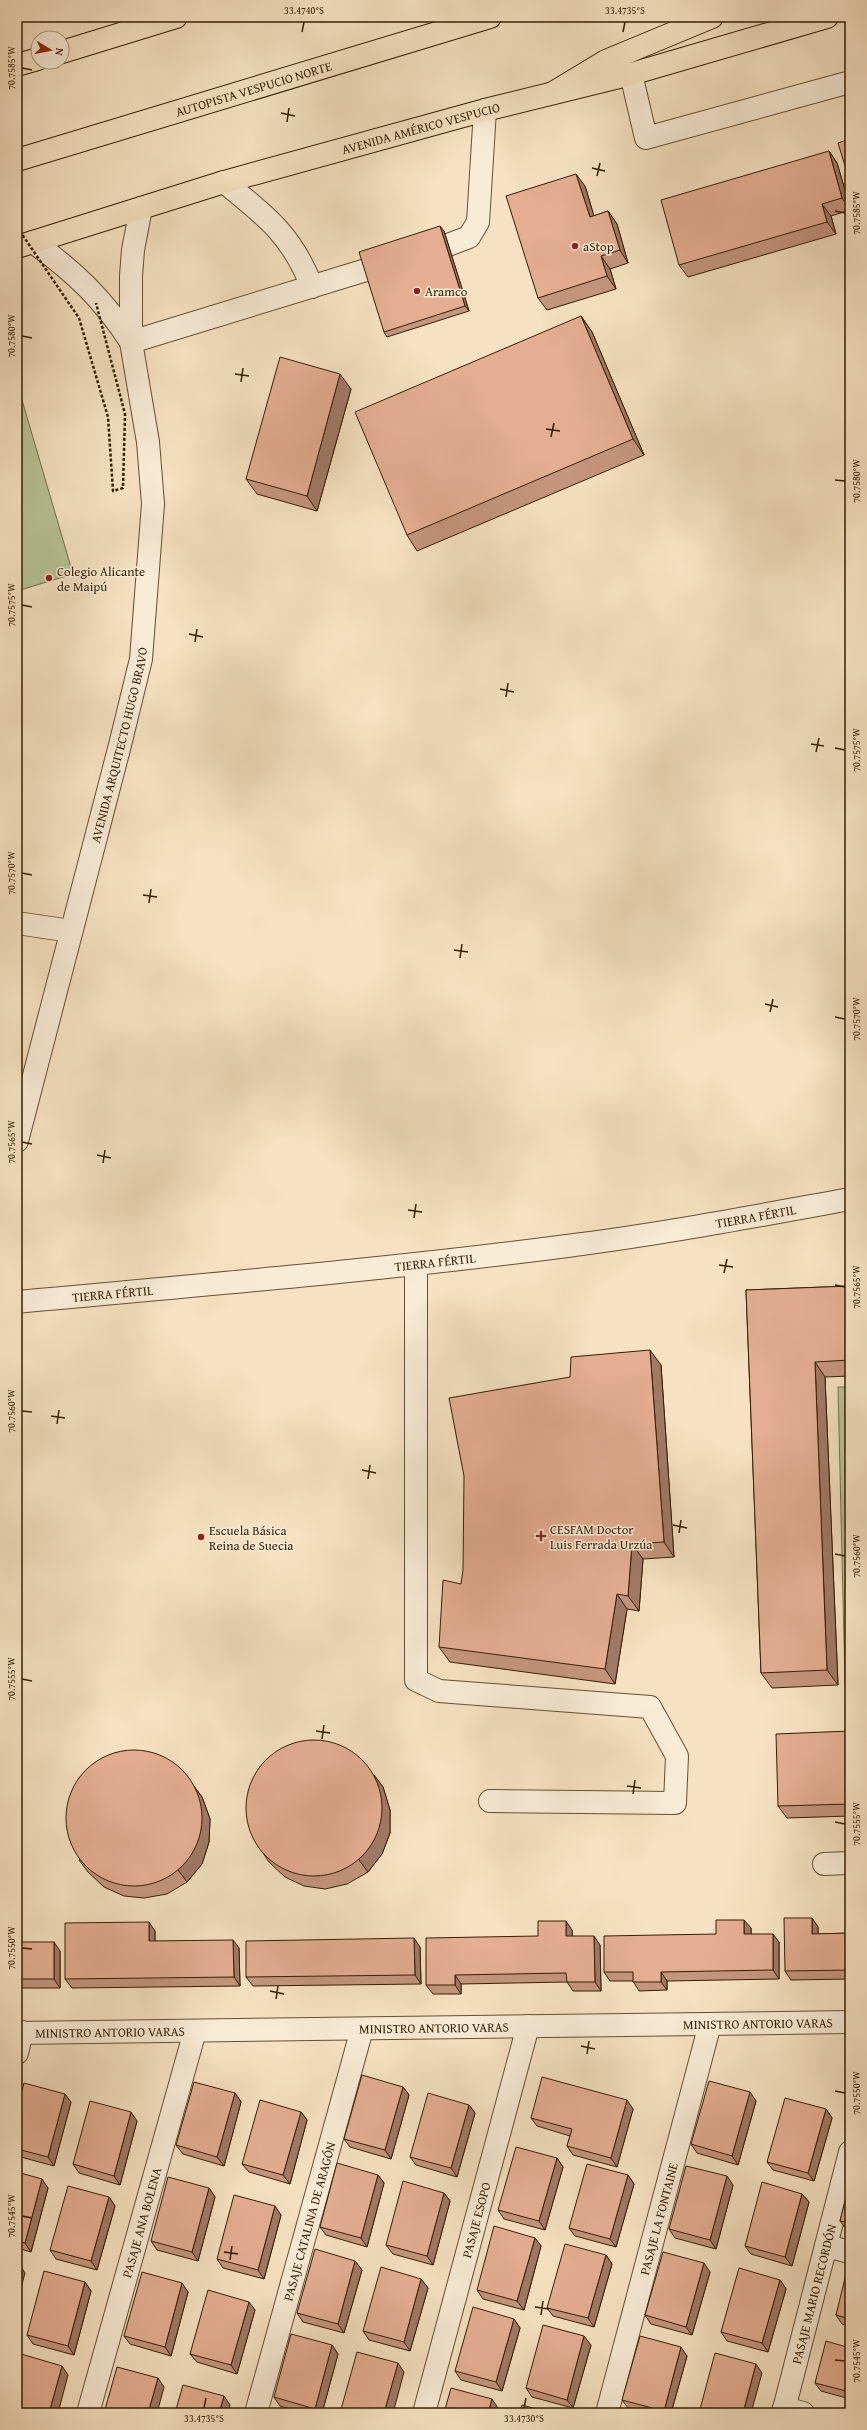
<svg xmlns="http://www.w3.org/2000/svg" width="867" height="2430" viewBox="0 0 867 2430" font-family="'Gentium Book Plus',serif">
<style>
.green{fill:#b7c497;stroke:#76714d}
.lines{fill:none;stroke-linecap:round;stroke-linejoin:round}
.minor-casing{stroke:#644f33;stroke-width:24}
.major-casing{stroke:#341e03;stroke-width:24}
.highway-casing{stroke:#341e03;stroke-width:24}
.minor{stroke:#f9ecd7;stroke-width:22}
.major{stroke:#f6e2c2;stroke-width:22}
.highway{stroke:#f6e2c2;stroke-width:22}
.path-bridge{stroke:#341e03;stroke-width:2.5;stroke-dasharray:3 2;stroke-linecap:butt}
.wall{fill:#c5967e;stroke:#341e03}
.shaded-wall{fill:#a07a67;stroke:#341e03}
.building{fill:#e5ae93;stroke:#341e03}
.ticks{fill:none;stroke:#341e03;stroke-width:1.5}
.poi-dot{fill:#8f2418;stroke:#f9ecd7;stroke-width:1.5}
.labels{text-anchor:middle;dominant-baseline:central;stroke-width:3;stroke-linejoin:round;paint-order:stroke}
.street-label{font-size:13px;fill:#341e03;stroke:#f9ecd7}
.poi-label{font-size:13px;fill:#341e03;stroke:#f9ecd7;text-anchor:start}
.neatline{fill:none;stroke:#341e03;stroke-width:1.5}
.ticks-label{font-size:10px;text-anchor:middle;fill:#341e03}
</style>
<rect width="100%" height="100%" fill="#f6e2c2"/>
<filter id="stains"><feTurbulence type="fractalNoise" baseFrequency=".005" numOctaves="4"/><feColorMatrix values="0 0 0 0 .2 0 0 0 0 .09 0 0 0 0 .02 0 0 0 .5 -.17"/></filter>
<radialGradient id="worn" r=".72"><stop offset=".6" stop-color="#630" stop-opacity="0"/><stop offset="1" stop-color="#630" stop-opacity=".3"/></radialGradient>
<!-- green -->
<g class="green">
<polygon points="17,383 73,574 17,591"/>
<polygon points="838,1387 850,1387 850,1683 845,1683"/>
</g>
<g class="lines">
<defs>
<g id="minor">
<polyline points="631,74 646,138 850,82"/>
<path d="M 224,182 C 266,216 292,235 312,287"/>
<path d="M 33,242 C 75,272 103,299 131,342"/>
<polyline points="448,245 469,237 478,222 485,110"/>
<polyline points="131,342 366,270"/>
<polyline points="17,923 71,931"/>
<path id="s1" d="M 17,1141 L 120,745 L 141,659 L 153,504 L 148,442 L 131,342 L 131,276 L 133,250 L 141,208"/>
<polyline points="416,1265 416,1680 439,1691 650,1707 677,1756 675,1803 490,1801"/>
<path id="s2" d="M 17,1302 C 200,1285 384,1270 567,1246 C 662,1234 756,1216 850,1199"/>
<polyline points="824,1864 850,1863"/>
<path id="s3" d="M 17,2033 L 850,2022"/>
<polyline points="17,2053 22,2032"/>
<polyline points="826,2246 850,2252"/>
<polyline points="784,2408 803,2413"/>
<path id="s4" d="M 88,2413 L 195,2031"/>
<path id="s5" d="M 256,2413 L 362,2029"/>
<path id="s6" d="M 424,2413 L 528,2026"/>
<path id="s7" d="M 607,2413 L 710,2024"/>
<path id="s8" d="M 783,2413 L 850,2152"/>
</g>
<g id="major">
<path id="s9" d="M 17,247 L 224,182 L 485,110 L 631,74 L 827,17"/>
</g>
<g id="highway">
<polyline points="62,52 176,17"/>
<polyline points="17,65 38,59"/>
<polyline points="553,93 606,61 712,17"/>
<path id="s10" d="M 17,160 L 490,17"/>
</g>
</defs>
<!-- minor casing -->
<use href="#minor" class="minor-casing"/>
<!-- major casing -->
<use href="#major" class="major-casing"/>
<!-- highway casing -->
<use href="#highway" class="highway-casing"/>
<!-- minor -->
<use href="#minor" class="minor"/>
<!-- major -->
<use href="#major" class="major"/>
<!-- highway -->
<use href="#highway" class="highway"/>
<!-- path-bridge -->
<polyline class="path-bridge" points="17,227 79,318 108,417 113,491 123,488 125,414 96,303"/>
</g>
<!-- wall -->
<g class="wall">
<polygon points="829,151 837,163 850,207 850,210 831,216 836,234 688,277 679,265"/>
<polygon points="585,186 594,216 608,211 617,224 628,263 610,269 616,289 547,310 538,298"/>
<polygon points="444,231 469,311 387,337 384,332"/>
<polygon points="581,316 592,332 644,455 417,551 407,535"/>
<polygon points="351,389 317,511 257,494 246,479"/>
<polygon points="850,1286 850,1376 825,1377 838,1685 772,1688 761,1673 746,1290"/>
<polygon points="661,1365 674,1557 643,1559 639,1611 627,1609 615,1684 450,1662 439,1647"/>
<polygon points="850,1731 850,1816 787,1818 778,1806"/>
<polygon points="374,1775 383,1787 390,1810 390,1833 382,1854 368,1872 347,1884 325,1889 304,1886 285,1877 269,1862 261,1850"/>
<polygon points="193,1785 202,1797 210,1819 209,1842 202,1864 187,1882 167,1894 144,1898 124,1896 104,1887 88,1872 79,1860"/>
<polygon points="812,1918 818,1927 818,1934 850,1933 850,1979 791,1980 785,1971"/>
<polygon points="751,1928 751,1934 779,1942 779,1979 667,1981 667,1990 639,1991 633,1981 610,1981 604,1972 716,1934"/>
<polygon points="572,1930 572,1936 600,1945 601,1991 573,1991 567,1982 461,1984 461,1994 433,1994 426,1985 538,1936"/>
<polygon points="155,1931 155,1941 239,1948 240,1986 72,1988 65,1979"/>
<polygon points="17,1942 60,1951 60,1988 17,1988"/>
<polygon points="420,1947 421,1984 253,1986 246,1977"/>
<polygon points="403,2087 409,2095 391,2159 350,2147 344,2139"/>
<polygon points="235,2093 241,2102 224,2166 183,2154 176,2145"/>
<polygon points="756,2101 738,2165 697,2153 691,2144"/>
<polygon points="71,2102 54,2166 17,2156 17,2109"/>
<polygon points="469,2105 475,2113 457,2177 416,2165 410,2157"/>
<polygon points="633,2109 617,2167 573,2155 567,2146 570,2136 537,2126 531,2118"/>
<polygon points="826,2109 832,2118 814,2181 773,2170 767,2162"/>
<polygon points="301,2112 307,2120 290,2184 249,2172 242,2164"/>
<polygon points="137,2121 120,2185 79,2173 73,2164"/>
<polygon points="557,2158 563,2167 545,2230 504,2219 498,2210"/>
<polygon points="17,2172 48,2188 31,2252 17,2248"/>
<polygon points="378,2175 384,2183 367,2247 326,2235 320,2227"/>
<polygon points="628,2175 634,2184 616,2247 575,2236 569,2228"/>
<polygon points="850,2181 850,2230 846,2229 840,2221"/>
<polygon points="733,2185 716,2249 675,2238 669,2229"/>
<polygon points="209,2188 215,2197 198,2261 157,2250 151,2241"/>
<polygon points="444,2193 450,2201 433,2265 393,2254 386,2245"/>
<polygon points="802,2194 809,2202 792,2266 751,2254 745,2246"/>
<polygon points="109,2197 115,2206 97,2270 56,2259 50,2250"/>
<polygon points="281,2215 264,2279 223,2268 217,2259"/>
<polygon points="535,2238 541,2246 524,2310 483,2299 477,2290"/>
<polygon points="606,2255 612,2264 594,2327 553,2316 547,2308"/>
<polygon points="355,2261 362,2270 344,2333 303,2322 297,2313"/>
<polygon points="710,2272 692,2335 651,2324 645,2315"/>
<polygon points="850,2275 850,2326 842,2324 836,2315"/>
<polygon points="421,2279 428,2288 410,2351 369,2340 363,2331"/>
<polygon points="780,2280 786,2289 768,2352 727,2341 721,2332"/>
<polygon points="85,2282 91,2291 74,2355 33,2344 27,2335"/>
<polygon points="188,2292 171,2356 130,2344 124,2336"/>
<polygon points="255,2310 237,2374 197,2362 190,2354"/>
<polygon points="514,2319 520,2328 502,2391 461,2380 455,2371"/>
<polygon points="332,2345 338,2354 322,2413 304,2413 280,2406 274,2397"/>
<polygon points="591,2345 573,2408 532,2397 526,2388"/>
<polygon points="850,2348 850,2399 821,2391 815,2383"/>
<polygon points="687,2356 671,2413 645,2413 628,2408 622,2400"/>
</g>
<!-- shaded-wall -->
<g class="shaded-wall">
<polygon points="829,151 837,163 850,207 850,209 842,198"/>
<polygon points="576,174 585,186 598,230 590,217"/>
<polygon points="822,204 831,216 836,234 827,222"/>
<polygon points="608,211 617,224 628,263 620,250"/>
<polygon points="440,226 444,231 469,311 465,306"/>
<polygon points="601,256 610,269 616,289 607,276"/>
<polygon points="581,316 592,332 644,455 633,439"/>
<polygon points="340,374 351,389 317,511 307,496"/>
<polygon points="650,1350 661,1365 674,1557 664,1542"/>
<polygon points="815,1362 825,1377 838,1685 827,1670"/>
<polygon points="632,1544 643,1559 639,1611 628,1596"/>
<polygon points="617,1594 627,1609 615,1684 605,1669"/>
<polygon points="374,1775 383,1787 390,1810 390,1833 382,1854 368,1872 359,1860"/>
<polygon points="193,1785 202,1797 210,1819 209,1842 202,1864 187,1882 178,1870"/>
<polygon points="812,1918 818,1927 818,1942 812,1934"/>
<polygon points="744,1920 751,1928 751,1943 744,1934"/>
<polygon points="566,1921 572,1930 573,1945 566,1936"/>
<polygon points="149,1922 155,1931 155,1950 149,1941"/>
<polygon points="773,1934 779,1942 779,1979 773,1970"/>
<polygon points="594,1936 600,1945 601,1991 595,1982"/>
<polygon points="414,1938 420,1947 421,1984 415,1975"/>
<polygon points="233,1940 239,1948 240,1986 234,1977"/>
<polygon points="54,1942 60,1951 60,1988 54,1979"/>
<polygon points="661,1972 667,1981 667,1990 661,1982"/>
<polygon points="455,1975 461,1984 461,1994 455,1985"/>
<polygon points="403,2087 409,2095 391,2159 385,2150"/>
<polygon points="750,2092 756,2101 738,2165 732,2156"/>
<polygon points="235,2093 241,2102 224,2166 217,2157"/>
<polygon points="65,2094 71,2102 54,2166 48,2157"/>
<polygon points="627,2100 633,2109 617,2167 611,2158"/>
<polygon points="469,2105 475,2113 457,2177 451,2168"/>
<polygon points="826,2109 832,2118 814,2181 808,2173"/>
<polygon points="131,2112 137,2121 120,2185 114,2176"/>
<polygon points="301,2112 307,2120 290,2184 283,2175"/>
<polygon points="557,2158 563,2167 545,2230 539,2221"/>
<polygon points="378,2175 384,2183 367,2247 361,2238"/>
<polygon points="628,2175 634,2184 616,2247 610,2239"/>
<polygon points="727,2176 733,2185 716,2249 710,2240"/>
<polygon points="42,2179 48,2188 31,2252 25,2243"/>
<polygon points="209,2188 215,2197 198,2261 192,2252"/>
<polygon points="444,2193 450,2201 433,2265 427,2256"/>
<polygon points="802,2194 809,2202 792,2266 785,2257"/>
<polygon points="109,2197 115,2206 97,2270 91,2261"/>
<polygon points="275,2206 281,2215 264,2279 258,2270"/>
<polygon points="535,2238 541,2246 524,2310 517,2301"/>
<polygon points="606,2255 612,2264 594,2327 588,2318"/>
<polygon points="355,2261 362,2270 344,2333 338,2324"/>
<polygon points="704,2263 710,2272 692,2335 686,2327"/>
<polygon points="19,2264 25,2273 17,2302 17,2271"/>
<polygon points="421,2279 428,2288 410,2351 404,2342"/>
<polygon points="780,2280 786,2289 768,2352 762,2343"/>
<polygon points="85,2282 91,2291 74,2355 68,2346"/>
<polygon points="182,2283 188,2292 171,2356 165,2347"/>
<polygon points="249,2302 255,2310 237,2374 231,2365"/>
<polygon points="514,2319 520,2328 502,2391 496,2382"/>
<polygon points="584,2336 591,2345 573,2408 567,2400"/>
<polygon points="332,2345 338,2354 322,2413 317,2413 315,2409"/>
<polygon points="681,2347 687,2356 671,2413 665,2413 664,2411"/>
<polygon points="398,2363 404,2372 393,2413 384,2413"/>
<polygon points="756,2364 762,2373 751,2413 743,2413"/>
<polygon points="62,2366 68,2375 58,2413 49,2413"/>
<polygon points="158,2378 164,2387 157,2413 148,2413"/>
<polygon points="224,2396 230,2405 228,2413 219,2413"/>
<polygon points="492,2399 498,2408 497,2413 488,2413"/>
</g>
<!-- building -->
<g class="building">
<polygon points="850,139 850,182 838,143"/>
<polygon points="829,151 842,198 822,204 827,222 679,265 661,200"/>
<polygon points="576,174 590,217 608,211 620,250 601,256 607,276 538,298 506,196"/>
<polygon points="440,226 465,306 384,332 359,252"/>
<polygon points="581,316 633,439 407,535 355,412"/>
<polygon points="280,357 340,374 307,496 246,479"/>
<polygon points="850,1286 850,1360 815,1362 827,1670 761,1673 746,1290"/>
<polygon points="650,1350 664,1542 632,1544 628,1596 617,1594 605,1669 439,1647 443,1580 461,1584 463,1570 464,1476 449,1398 570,1377 571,1357"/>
<polygon points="850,1731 850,1804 778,1806 776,1734"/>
<circle cx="314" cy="1808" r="68"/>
<circle cx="134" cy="1818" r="68"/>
<polygon points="784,1918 812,1918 812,1934 850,1933 850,1970 785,1971"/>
<polygon points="716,1920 744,1920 744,1934 773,1934 773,1970 661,1972 661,1982 633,1982 633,1972 604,1972 604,1936 716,1934"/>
<polygon points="538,1921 566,1921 566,1936 594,1936 595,1982 567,1982 566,1973 455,1975 455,1985 426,1985 426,1938 538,1936"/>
<polygon points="149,1922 149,1941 233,1940 234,1977 65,1979 65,1923"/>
<polygon points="414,1938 415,1975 246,1977 246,1941"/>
<rect x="17" y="1942" width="37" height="37"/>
<polygon points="362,2075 403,2087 385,2150 344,2139"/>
<polygon points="542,2077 627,2100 611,2158 567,2146 572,2129 531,2118"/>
<polygon points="709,2081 750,2092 732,2156 691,2144"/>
<polygon points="194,2082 235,2093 217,2157 176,2145"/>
<polygon points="24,2083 65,2094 48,2157 17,2149 17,2109"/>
<polygon points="428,2093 469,2105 451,2168 410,2157"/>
<polygon points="785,2098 826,2109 808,2173 767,2162"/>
<polygon points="260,2100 301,2112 283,2175 242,2164"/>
<polygon points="90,2101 131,2112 114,2176 73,2164"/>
<polygon points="516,2147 557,2158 539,2221 498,2210"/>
<polygon points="337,2163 378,2175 361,2238 320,2227"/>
<polygon points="587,2164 628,2175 610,2239 569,2228"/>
<polygon points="686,2166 727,2176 710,2240 669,2229"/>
<polygon points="17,2172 42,2179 25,2243 17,2241"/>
<polygon points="168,2177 209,2188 192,2252 151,2241"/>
<polygon points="403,2181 444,2193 427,2256 386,2245"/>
<polygon points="850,2181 850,2223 840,2221"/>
<polygon points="762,2182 802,2194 785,2257 745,2246"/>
<polygon points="68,2186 109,2197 91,2261 50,2250"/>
<polygon points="234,2195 275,2206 258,2270 217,2259"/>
<polygon points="494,2226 535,2238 517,2301 477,2290"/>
<polygon points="565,2244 606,2255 588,2318 547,2308"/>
<polygon points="315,2249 355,2261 338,2324 297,2313"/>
<polygon points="663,2252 704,2263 686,2327 645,2315"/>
<polygon points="17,2264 19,2264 17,2271"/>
<polygon points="381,2267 421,2279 404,2342 363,2331"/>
<polygon points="739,2268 780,2280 762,2343 721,2332"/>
<polygon points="44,2271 85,2282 68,2346 27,2335"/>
<polygon points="142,2272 182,2283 165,2347 124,2336"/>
<polygon points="846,2274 850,2275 850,2319 836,2315"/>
<polygon points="208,2290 249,2302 231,2365 190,2354"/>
<polygon points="473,2307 514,2319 496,2382 455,2371"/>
<polygon points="543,2325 584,2336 567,2400 526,2388"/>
<polygon points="291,2334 332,2345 315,2409 274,2397"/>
<polygon points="640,2336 681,2347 664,2411 622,2400"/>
<polygon points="826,2341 850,2348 850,2392 815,2383"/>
<polygon points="357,2352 398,2363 384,2413 340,2413"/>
<polygon points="715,2353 756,2364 743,2413 699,2413"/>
<polygon points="21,2354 62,2366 49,2413 17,2413 17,2370"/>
<polygon points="117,2367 158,2378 148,2413 104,2413"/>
<polygon points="183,2385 224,2396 219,2413 175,2413"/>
<polygon points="451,2388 492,2399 488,2413 444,2413"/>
<polygon points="522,2405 551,2413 519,2413"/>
</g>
<!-- ticks -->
<path class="ticks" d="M 302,32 L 304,22M 623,32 L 625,22M 22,68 L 32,70M 281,113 L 295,116M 287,122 L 289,108M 592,168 L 605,171M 597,176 L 600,163M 835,211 L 845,213M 22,336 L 32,338M 235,374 L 249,376M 241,382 L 243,368M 546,429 L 560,431M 551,437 L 554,423M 835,480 L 845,481M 22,605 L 32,607M 189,634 L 203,637M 195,642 L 197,629M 500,689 L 514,692M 506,697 L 508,683M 811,744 L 824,746M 835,748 L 845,750M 816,752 L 819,738M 22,873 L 32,875M 143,895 L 157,897M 149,903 L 151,889M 454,950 L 468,952M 460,958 L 462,944M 765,1004 L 778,1007M 770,1012 L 773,999M 835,1017 L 845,1019M 22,1142 L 32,1144M 97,1155 L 111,1158M 103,1163 L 105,1150M 408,1210 L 422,1212M 414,1218 L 416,1204M 719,1265 L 733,1267M 724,1273 L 727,1259M 835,1285 L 845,1287M 22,1411 L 32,1412M 51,1416 L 65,1418M 57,1424 L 59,1410M 362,1470 L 376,1473M 368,1479 L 370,1465M 673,1525 L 687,1528M 679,1533 L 681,1520M 835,1554 L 845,1556M 22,1679 L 32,1681M 316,1731 L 330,1733M 322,1739 L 324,1725M 627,1786 L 641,1788M 633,1794 L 635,1780M 835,1822 L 845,1824M 22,1948 L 32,1949M 270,1991 L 284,1994M 276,1999 L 278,1986M 581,2046 L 595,2049M 587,2054 L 589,2041M 835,2091 L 845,2093M 22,2216 L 32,2218M 224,2252 L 238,2254M 230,2260 L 232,2246M 535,2307 L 549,2309M 541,2315 L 543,2301M 835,2360 L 845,2361M 204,2408 L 206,2398M 524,2408 L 526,2398"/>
<!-- markers -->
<g class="poi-dot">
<circle cx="575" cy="246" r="4"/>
<circle cx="417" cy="291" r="4"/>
<circle cx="49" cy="578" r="4"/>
<path d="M539 1530h4v4h4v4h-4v4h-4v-4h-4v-4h4z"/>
<circle cx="201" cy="1537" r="4"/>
</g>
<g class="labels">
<!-- street labels -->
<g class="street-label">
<text stroke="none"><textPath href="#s10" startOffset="247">AUTOPISTA VESPUCIO NORTE</textPath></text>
<text stroke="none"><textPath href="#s9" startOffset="421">AVENIDA AMÉRICO VESPUCIO</textPath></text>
<text stroke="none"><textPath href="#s1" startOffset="409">AVENIDA ARQUITECTO HUGO BRAVO</textPath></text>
<text stroke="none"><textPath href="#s2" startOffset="744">TIERRA FÉRTIL</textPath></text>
<text stroke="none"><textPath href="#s2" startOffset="420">TIERRA FÉRTIL</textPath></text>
<text stroke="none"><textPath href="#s2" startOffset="96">TIERRA FÉRTIL</textPath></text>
<text stroke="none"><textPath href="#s3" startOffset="741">MINISTRO ANTORIO VARAS</textPath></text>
<text stroke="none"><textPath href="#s3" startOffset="417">MINISTRO ANTORIO VARAS</textPath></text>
<text stroke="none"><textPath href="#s3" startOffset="93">MINISTRO ANTORIO VARAS</textPath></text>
<text stroke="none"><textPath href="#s7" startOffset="201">PASAJE LA FONTAINE</textPath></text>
<text stroke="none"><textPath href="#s6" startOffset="200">PASAJE ESOPO</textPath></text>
<text stroke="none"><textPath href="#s5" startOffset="199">PASAJE CATALINA DE ARAGÓN</textPath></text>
<text stroke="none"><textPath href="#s4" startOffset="198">PASAJE ANA BOLENA</textPath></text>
<text stroke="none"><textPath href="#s8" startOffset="123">PASAJE MARIO RECORDÓN</textPath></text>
</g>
<!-- poi labels -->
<g class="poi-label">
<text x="583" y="246">aStop</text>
<text x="425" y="291">Aramco</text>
<text x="57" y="571">Colegio Alicante<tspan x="57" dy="15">de Maipú</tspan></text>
<text x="550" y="1529">CESFAM Doctor<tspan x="550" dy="15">Luis Ferrada Urzúa</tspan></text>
<text x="209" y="1530">Escuela Básica<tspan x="209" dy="15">Reina de Suecia</tspan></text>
</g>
</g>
<!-- margin -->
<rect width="867" height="2430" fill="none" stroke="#f6e2c2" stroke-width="44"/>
<!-- north arrow -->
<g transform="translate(50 50) rotate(100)"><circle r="19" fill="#f9ecd7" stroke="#aa9a82"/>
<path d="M0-3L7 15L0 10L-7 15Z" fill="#8f2418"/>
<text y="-6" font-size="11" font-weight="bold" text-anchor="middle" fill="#341e03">N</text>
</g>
<rect x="22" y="22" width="823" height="2386" class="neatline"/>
<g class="ticks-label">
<text x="304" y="14">33.4740°S</text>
<text x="625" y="14">33.4735°S</text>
<text transform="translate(11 68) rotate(-90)" y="4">70.7585°W</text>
<text transform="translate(856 213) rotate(-90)" y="4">70.7585°W</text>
<text transform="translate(11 336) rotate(-90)" y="4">70.7580°W</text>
<text transform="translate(856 481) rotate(-90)" y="4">70.7580°W</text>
<text transform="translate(11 605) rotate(-90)" y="4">70.7575°W</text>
<text transform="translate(856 750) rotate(-90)" y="4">70.7575°W</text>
<text transform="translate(11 873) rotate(-90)" y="4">70.7570°W</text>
<text transform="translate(856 1019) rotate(-90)" y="4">70.7570°W</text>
<text transform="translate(11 1142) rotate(-90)" y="4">70.7565°W</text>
<text transform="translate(856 1287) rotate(-90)" y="4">70.7565°W</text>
<text transform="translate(11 1411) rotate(-90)" y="4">70.7560°W</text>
<text transform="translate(856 1556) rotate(-90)" y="4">70.7560°W</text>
<text transform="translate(11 1679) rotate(-90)" y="4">70.7555°W</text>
<text transform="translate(856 1824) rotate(-90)" y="4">70.7555°W</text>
<text transform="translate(11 1948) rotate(-90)" y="4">70.7550°W</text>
<text transform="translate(856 2093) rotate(-90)" y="4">70.7550°W</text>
<text transform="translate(11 2216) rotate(-90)" y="4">70.7545°W</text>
<text transform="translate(856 2361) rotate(-90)" y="4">70.7545°W</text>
<text x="204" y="2422">33.4735°S</text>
<text x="524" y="2422">33.4730°S</text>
</g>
<rect width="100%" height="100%" filter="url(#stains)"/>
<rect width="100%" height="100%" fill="url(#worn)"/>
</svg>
